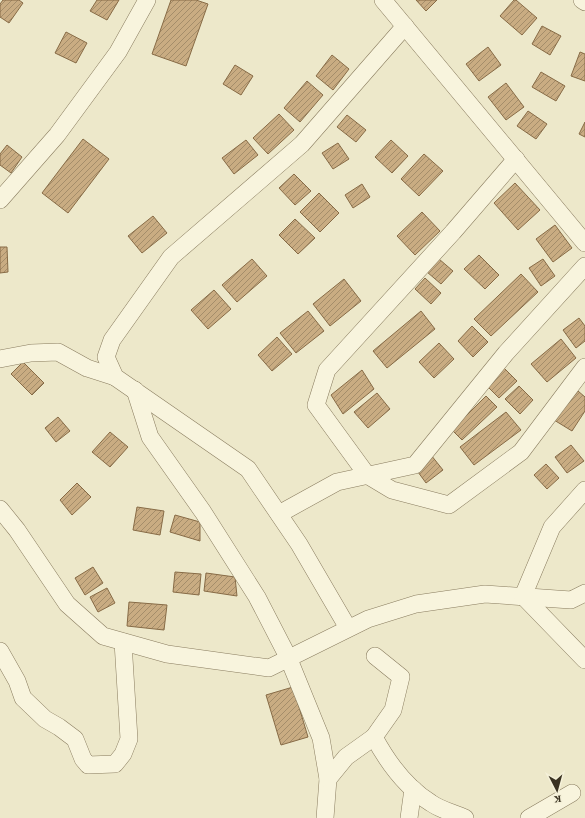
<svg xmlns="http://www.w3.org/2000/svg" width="585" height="818" viewBox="0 0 585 818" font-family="'Crimson Pro',serif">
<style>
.building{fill:url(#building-hatch);stroke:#876b46}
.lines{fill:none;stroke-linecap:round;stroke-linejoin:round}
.minor-casing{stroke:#897c5f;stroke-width:18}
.minor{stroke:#f8f4dd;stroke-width:17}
</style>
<defs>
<pattern id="building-hatch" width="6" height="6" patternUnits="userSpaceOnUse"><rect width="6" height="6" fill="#c9ac82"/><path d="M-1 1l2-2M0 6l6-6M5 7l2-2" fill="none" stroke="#a48d6a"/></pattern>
</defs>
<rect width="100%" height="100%" fill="#ede8ca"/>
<!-- building -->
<g class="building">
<polygon points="3,0 19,0 23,3 9,23 0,17 0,4"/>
<polygon points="97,0 119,0 107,20 90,11"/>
<polygon points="171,0 196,0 208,4 186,66 152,54"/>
<polygon points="416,0 437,0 426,11"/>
<polygon points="514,0 516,0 537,18 522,35 500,16"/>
<polygon points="542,26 561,36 550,55 532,44"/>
<polygon points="66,32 87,43 76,63 55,53"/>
<polygon points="488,47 501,65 479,81 466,64"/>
<polygon points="580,52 585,54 585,81 571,76"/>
<polygon points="332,55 349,69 333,90 316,76"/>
<polygon points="235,65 253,76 241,95 223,84"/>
<polygon points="541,72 565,86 556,101 532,87"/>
<polygon points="307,81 323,95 300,122 284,108"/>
<polygon points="506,83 524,107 506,120 488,97"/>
<polygon points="528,111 547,124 536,139 517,126"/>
<polygon points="279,114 294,130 268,154 253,138"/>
<polygon points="347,115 366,130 356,142 337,127"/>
<polygon points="585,122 585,137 579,134"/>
<polygon points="83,139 109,159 68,213 42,193"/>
<polygon points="246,140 258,155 234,174 222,158"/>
<polygon points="391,140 408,156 392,173 375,157"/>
<polygon points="338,143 349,159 333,169 322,153"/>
<polygon points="7,145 22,157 11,173 0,165 0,154"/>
<polygon points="424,154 443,171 419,196 401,179"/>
<polygon points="294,174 311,191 295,205 279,188"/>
<polygon points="515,183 540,210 518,230 494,203"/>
<polygon points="362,184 370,197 353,208 345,195"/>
<polygon points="319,193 339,213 320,232 300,212"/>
<polygon points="422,212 440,231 415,255 397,236"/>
<polygon points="153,216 167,233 142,253 128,236"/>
<polygon points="295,219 315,238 298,254 279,235"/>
<polygon points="555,225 572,248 553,262 536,239"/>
<polygon points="0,247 7,247 8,272 0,273"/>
<polygon points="479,255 499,275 485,289 464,269"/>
<polygon points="252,259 267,276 237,302 222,285"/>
<polygon points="439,259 453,271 441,284 427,272"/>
<polygon points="543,259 555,276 541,286 529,268"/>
<polygon points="521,274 538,292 491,336 474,319"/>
<polygon points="425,278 441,293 431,304 415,289"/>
<polygon points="344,279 361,301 330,326 313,304"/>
<polygon points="214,290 231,309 208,329 191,310"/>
<polygon points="308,311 324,331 296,353 280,333"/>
<polygon points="421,311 435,329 387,368 373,351"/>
<polygon points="579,318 585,326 585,341 576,348 563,330"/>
<polygon points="472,326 488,342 473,357 458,341"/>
<polygon points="277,337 292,354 272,371 258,355"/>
<polygon points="561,339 576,358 547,382 531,364"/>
<polygon points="439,343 454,359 434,378 419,362"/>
<polygon points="23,362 44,383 32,395 11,374"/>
<polygon points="504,368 517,381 499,398 486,385"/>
<polygon points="362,370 374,389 343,414 331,395"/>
<polygon points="519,386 533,400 520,414 505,399"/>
<polygon points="578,391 585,397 585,411 572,431 554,420"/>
<polygon points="377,393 390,409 368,428 354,412"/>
<polygon points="486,396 497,407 462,440 452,430"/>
<polygon points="506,412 521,430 474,465 460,447"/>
<polygon points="58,417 70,431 56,442 45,428"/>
<polygon points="110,432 128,447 110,467 92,452"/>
<polygon points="571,445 584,461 567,473 555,457"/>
<polygon points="431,455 443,470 426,483 418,472"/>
<polygon points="546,464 559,478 547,489 534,475"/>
<polygon points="77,483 91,497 72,515 60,500"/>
<polygon points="137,507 164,511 160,535 133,530"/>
<polygon points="175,515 200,522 200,541 170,532"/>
<polygon points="93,567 103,583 85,595 75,578"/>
<polygon points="175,572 201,574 199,595 173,592"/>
<polygon points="206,573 235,577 237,596 204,591"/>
<polygon points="107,588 115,603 98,612 90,597"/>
<polygon points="129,602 167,605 164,630 127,626"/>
<polygon points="293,687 308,737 281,745 266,695"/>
</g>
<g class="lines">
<defs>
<g id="minor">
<polyline points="383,0 585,243"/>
<polyline points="582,0 585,2"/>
<polyline points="516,159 453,232 327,370 316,405 367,475 392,490 449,505 521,452 585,367"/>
<polyline points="0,200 57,135 118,52 147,0"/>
<polyline points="0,359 31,353 58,352 87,368 115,377"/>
<polyline points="135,390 150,437 203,512 257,597 288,657 321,738 328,779 325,818"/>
<polyline points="0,509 17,530 67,604 103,636 167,654 269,668 368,619 416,604 485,594 571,600 585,593"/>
<polyline points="279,514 337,482 415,465 506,353 585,266"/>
<polyline points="523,596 552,527 585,490"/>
<polyline points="523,596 585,660"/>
<polyline points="348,628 299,544 248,469 115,377 106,357 112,340 171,257 302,144 405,26"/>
<polyline points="0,651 17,681 23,698 45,719 59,727 75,739 83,759 88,765 115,764 123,754 129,739 123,642"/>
<path d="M 374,737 C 388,763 405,787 431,803 C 441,810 454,813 465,818"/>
<polyline points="328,779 346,757 374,737 393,710 401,677 375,656"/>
<polyline points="409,818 413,789"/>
<polyline points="529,818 572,793"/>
</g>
</defs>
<!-- minor casing -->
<use href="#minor" class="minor-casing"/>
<!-- minor -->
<use href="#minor" class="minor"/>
</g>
<!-- north arrow -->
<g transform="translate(557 790) rotate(174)" stroke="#f5f1d9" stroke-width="3" paint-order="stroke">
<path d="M0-3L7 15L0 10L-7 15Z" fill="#3a3221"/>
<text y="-6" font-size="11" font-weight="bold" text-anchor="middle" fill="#3a3221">K</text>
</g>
</svg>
